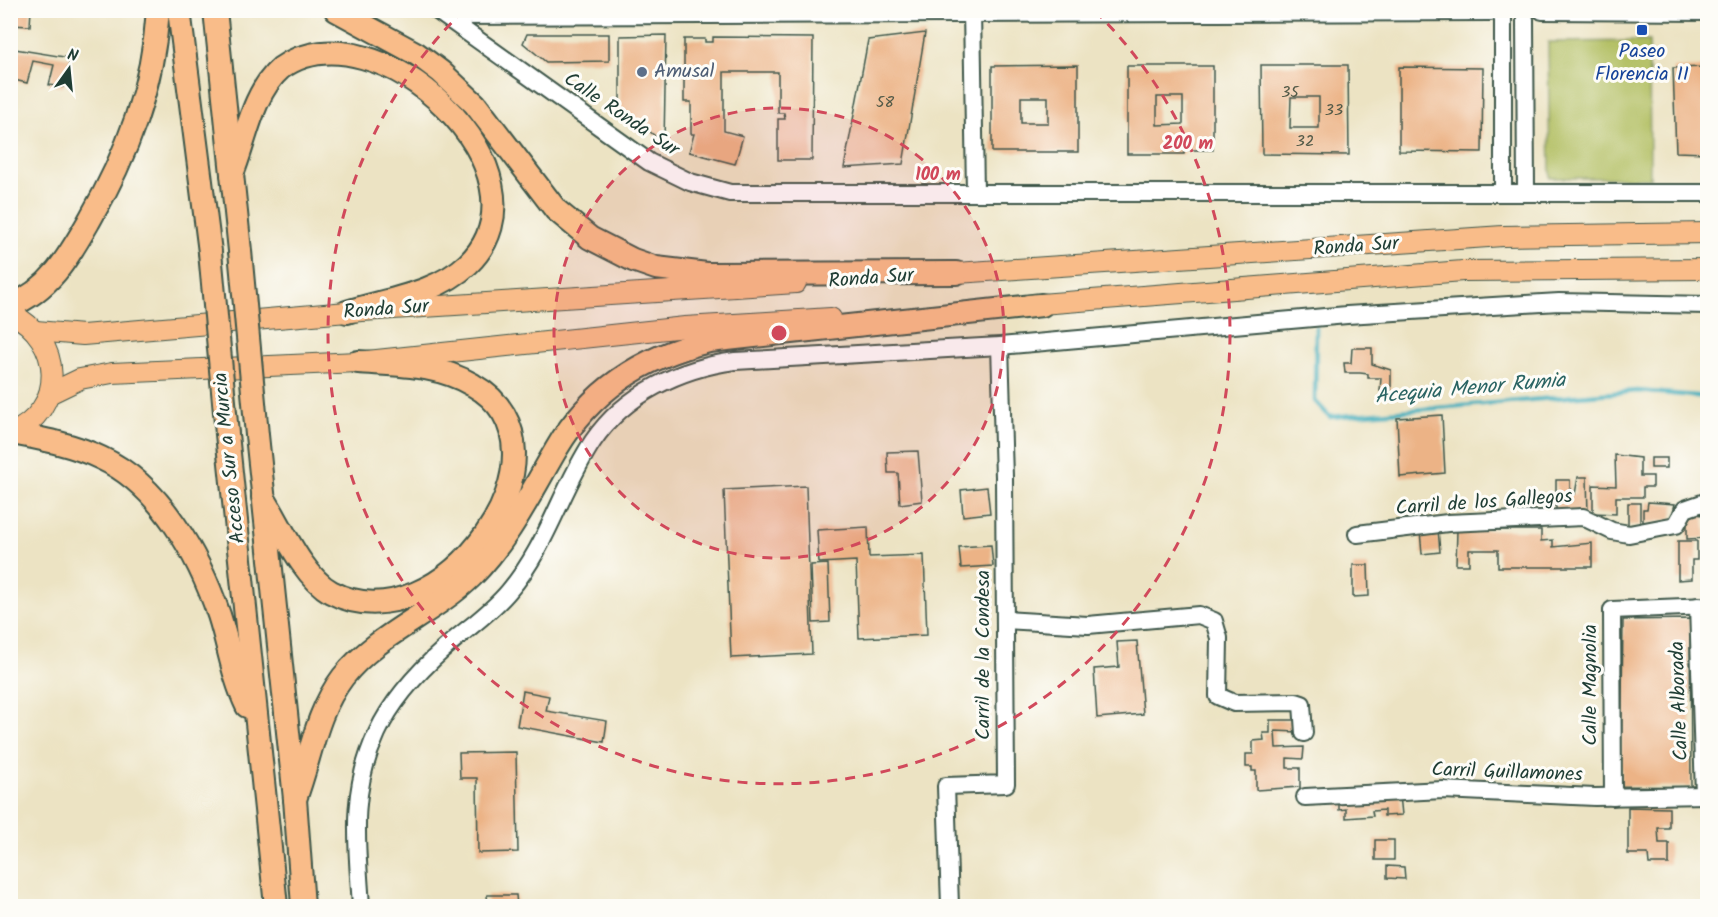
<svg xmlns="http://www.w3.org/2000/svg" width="1718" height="917" viewBox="0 0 1718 917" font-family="Kalam,sans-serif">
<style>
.green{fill:#b0bd5e;stroke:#687d49;stroke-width:1.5}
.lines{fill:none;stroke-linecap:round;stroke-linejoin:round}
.stream{stroke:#3eadbb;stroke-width:4.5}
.building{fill:#ecb386;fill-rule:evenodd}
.minor-casing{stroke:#3e5649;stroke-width:20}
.major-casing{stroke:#3e5649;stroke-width:22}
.highway-casing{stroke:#3e5649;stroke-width:26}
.minor{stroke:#fff;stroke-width:16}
.major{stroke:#f9bc89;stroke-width:20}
.highway{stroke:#f9bc89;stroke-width:22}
.highway-bridge-casing{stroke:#3e5649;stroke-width:26;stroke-linecap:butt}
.highway-bridge{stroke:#f9bc89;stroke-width:22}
.ring{fill:none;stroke:#d1495b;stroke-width:3;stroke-dasharray:10 8}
.transit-dot{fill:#1a4fb4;stroke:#fdfcf7;stroke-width:2}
.service-dot{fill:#5c6f8a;stroke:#fdfcf7;stroke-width:2}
.labels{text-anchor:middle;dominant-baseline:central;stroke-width:6;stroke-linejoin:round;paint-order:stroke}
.number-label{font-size:16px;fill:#525a48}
.transit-label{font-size:20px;fill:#164399;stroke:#fdfcf7}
.service-label{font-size:20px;fill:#4e5e75;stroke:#fdfcf7;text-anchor:start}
.street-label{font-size:20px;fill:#1f3d34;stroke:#fdfcf7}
.water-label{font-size:21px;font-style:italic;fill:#2a6463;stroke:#fdfcf7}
.centre{fill:#d1495b;stroke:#fdfcf7;stroke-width:3}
.ring-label{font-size:18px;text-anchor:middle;font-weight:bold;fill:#d1495b;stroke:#fdfcf7;stroke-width:6;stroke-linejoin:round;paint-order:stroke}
</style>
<rect width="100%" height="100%" fill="#fdfcf7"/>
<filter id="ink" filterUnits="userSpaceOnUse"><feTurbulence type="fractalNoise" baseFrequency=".0167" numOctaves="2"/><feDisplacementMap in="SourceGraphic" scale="12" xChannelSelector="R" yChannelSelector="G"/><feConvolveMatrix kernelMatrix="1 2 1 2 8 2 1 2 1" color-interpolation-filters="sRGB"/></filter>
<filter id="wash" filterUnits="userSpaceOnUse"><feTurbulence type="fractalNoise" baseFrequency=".008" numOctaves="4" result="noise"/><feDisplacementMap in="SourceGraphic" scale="24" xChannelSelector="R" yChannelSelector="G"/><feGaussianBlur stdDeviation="1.35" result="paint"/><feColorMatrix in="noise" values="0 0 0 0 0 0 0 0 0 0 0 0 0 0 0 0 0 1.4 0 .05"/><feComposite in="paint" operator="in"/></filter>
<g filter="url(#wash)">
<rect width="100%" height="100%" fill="#ece3c3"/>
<!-- green -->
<polygon class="green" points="1649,41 1650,178 1550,178 1548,42"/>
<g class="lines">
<!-- stream -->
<polyline class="stream" points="1316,328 1315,401 1330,417 1637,391 1708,397"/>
</g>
<g id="blocks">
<!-- building -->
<g class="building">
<polygon points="10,10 31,10 30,26 10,25"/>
<polygon points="925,33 903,164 844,168 868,40"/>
<polygon points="527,34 609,34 609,61 546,62 523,43"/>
<polygon points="666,35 664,143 620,108 620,36"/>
<polygon points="713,37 813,38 812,160 778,160 778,119 785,119 784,113 778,113 778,72 724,72 724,131 743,136 735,164 689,152 694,134 691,134 691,102 684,102 684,39 705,39 705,42 713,42"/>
<polygon points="15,49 71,58 63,87 49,85 54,65 33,61 27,83 10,79 10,55 14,55"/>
<path d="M 1078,65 L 1078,152 L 992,152 L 992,66 ZM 1021,97 L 1048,97 L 1048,123 L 1021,123 Z"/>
<path d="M 1261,65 L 1348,65 L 1349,155 L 1262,154 ZM 1291,97 L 1319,97 L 1319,128 L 1290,128 Z"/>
<path d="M 1127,66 L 1213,66 L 1213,150 L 1184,150 L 1184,154 L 1127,154 ZM 1157,97 L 1183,97 L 1183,124 L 1157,125 Z"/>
<polygon points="1399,67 1483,68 1482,152 1399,151"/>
<polygon points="1707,67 1707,98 1704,97 1707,153 1676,152 1673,68"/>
<polygon points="1352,348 1372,348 1372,364 1391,370 1391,392 1380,391 1381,378 1368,378 1368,374 1360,373 1345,373 1344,363 1351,363"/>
<polygon points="1442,415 1445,473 1400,477 1397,418"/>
<polygon points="918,451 922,501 900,504 898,473 888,473 887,452"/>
<polygon points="1615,455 1640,458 1640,476 1653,476 1653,487 1643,487 1643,497 1616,497 1616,514 1593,513 1593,485 1616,486"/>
<rect x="1651" y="458" width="16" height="10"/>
<polygon points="1578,477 1587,477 1588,514 1556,515 1556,480 1570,480 1570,494 1575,494"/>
<polygon points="806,486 812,654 731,658 724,490"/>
<polygon points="987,487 990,513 963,516 961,490"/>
<polygon points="1648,502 1675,504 1671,519 1643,524 1643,509 1647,509"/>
<rect x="1628" y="503" width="12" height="22"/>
<polygon points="1693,514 1704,515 1706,538 1687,539 1687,522"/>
<polygon points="868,527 869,557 924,555 927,635 859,638 856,561 819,563 817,530"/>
<polygon points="1438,529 1440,552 1422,554 1420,531"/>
<polygon points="1457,530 1541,530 1541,541 1553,540 1553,547 1592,543 1592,567 1498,567 1498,550 1469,550 1469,565 1456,565"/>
<polygon points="1678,541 1697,541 1697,560 1692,560 1692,579 1678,580"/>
<polygon points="991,545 993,566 961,568 959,547"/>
<polygon points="828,564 830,622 813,623 811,565"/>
<polygon points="1353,565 1368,565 1369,596 1353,597"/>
<polygon points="1690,619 1691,787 1621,786 1623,620"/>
<polygon points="1137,641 1143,714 1097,718 1094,669 1119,667 1117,642"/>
<polygon points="523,691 549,696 546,711 607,721 604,742 517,726"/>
<polygon points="1270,720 1298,720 1298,732 1275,731 1276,748 1304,747 1303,759 1287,758 1287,768 1300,768 1300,787 1256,790 1256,771 1252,771 1252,767 1246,767 1246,754 1253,754 1253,741 1264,740 1263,733 1270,733"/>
<polygon points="516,752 518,852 478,853 477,778 460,778 459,753"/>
<polygon points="1400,795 1402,815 1384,816 1384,810 1372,811 1373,816 1346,818 1346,809 1339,810 1339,800"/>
<polygon points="1628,807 1669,808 1669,828 1658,828 1659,843 1669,843 1669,864 1649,864 1648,854 1628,854"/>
<rect x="1375" y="840" width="19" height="20"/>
<polygon points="1387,866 1404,867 1405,879 1387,878"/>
<polygon points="487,895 516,895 517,906 488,906"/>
</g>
</g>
</g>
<g filter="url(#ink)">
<use href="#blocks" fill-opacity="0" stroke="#3e5649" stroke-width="1.5"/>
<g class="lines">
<defs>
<g id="minor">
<polyline points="436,10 649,162 690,182 730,193 1708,193"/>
<polyline points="972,10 975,192"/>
<polyline points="1542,11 1708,12"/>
<polyline points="445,16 1491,12"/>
<polyline points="1525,19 1526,192"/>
<polyline points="1503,192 1503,18"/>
<polyline points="1357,534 1448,523 1583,517 1612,531 1629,534 1676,525 1685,509 1708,501"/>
<polyline points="1698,606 1704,795"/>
<polyline points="1006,620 1088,625 1199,615 1214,621 1219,638 1218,696 1234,703 1296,702 1302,704 1304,733"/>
<polyline points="1305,797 1443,790 1595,797 1708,795"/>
<polyline points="1613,797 1612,610 1708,606"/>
<path d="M 361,906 C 357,843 349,793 377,733 C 392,700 418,672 445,648 C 466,629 490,614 509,591 C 548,545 561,489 593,441 C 625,394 681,368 735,361 L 1000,346 L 1347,315 L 1559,302 L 1708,305"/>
<polyline points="950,906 946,786 1006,784 1004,477 1000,346"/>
</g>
<g id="major">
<polyline points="942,274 1503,236 1708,233"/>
<polyline points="1028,305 1463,271 1708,269"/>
<path d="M 10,313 C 64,339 67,410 10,434"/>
<polyline points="36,331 83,335 347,312 796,283"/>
<polyline points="49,394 80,379 112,373 358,362 685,327 831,318"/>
</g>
<g id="highway">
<polyline points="179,10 210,252"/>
<polyline points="215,10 240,251"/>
<polyline points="336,10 417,54 441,72 475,104 556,210 590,238 633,260 656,268 707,274 956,273"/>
<path d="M 232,174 C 246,140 252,93 281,68 C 376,0 561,174 468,264 C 436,294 388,299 347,312"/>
<path d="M 10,306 C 50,290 69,256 89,221 C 127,155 153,87 158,10"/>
<path d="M 13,433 C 43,439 74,445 101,458 C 160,485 199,556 219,615 C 229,646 233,677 247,706"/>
<polyline points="227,434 276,906"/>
<polyline points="257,435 295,799 303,906"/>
<path d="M 263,497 C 281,525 302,576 331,592 C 441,651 586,448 473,385 C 438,364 398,365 358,362"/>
<path d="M 295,799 C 311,757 315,714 343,677 C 377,634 433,614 472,576 C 509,539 531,492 557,448 C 591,390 645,356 709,341 L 1042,305"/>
</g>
</defs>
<!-- minor casing -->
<use href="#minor" class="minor-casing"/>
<!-- major casing -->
<use href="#major" class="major-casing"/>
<!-- highway casing -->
<use href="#highway" class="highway-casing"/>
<!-- minor -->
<use href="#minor" class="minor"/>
<!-- major -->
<use href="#major" class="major"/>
<!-- highway -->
<use href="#highway" class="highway"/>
<defs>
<g id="highway-bridge">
<polyline points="240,251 257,435"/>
<polyline points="210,252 227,434"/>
</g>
</defs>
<!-- highway-bridge casing -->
<use href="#highway-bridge" class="highway-bridge-casing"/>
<!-- highway-bridge -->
<use href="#highway-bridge" class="highway-bridge"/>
</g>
</g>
<!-- distance rings -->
<circle cx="779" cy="333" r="225" fill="#d1495b" fill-opacity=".12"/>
<g class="ring">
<circle cx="779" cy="333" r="225"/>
<path d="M1095 11A451 451 0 1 1 463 11"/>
</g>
<!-- markers -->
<rect class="transit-dot" x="1636" y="24" width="12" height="12" rx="3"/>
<circle class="service-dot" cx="642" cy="72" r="6"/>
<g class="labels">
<!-- number labels -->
<g class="number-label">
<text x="1290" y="92">35</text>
<text x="885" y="102">58</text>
<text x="1334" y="110">33</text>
<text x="1305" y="141">32</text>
</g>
<!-- transit labels -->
<g class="transit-label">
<text x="1642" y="52">Paseo<tspan x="1642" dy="23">Florencia II</tspan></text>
</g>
<!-- service labels -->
<g class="service-label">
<text x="654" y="72">Amusal</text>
</g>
<!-- street labels -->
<g class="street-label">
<text transform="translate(621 115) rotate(34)">Calle Ronda Sur</text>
<text transform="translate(1356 247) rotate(-4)">Ronda Sur</text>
<text transform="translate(871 279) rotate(-4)">Ronda Sur</text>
<text transform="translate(386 310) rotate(-4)">Ronda Sur</text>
<text transform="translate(230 458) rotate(-96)">Acceso Sur a Murcia</text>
<text transform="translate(1484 503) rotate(-4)">Carril de los Gallegos</text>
<text transform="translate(984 655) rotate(-90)">Carril de la Condesa</text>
<text transform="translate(1591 685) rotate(-90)">Calle Magnolia</text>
<text transform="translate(1680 701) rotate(-92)">Calle Alborada</text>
<text transform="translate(1507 773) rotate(2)">Carril Guillamones</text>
</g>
<!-- water labels -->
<g class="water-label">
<text transform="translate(1470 389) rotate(-5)">Acequia Menor Rumia</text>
</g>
</g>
<circle cx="779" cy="333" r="9" class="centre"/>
<g class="ring-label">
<text x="1188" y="149">200 m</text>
<text x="938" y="180">100 m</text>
</g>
<!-- margin -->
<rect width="1718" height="917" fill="none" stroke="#fdfcf7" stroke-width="36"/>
<!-- north arrow -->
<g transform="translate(69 69) rotate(15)" stroke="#fdfcf7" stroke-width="4.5" paint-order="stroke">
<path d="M0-4.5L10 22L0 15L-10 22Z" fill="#1f3d34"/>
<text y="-9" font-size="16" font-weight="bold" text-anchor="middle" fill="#1f3d34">N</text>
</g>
</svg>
